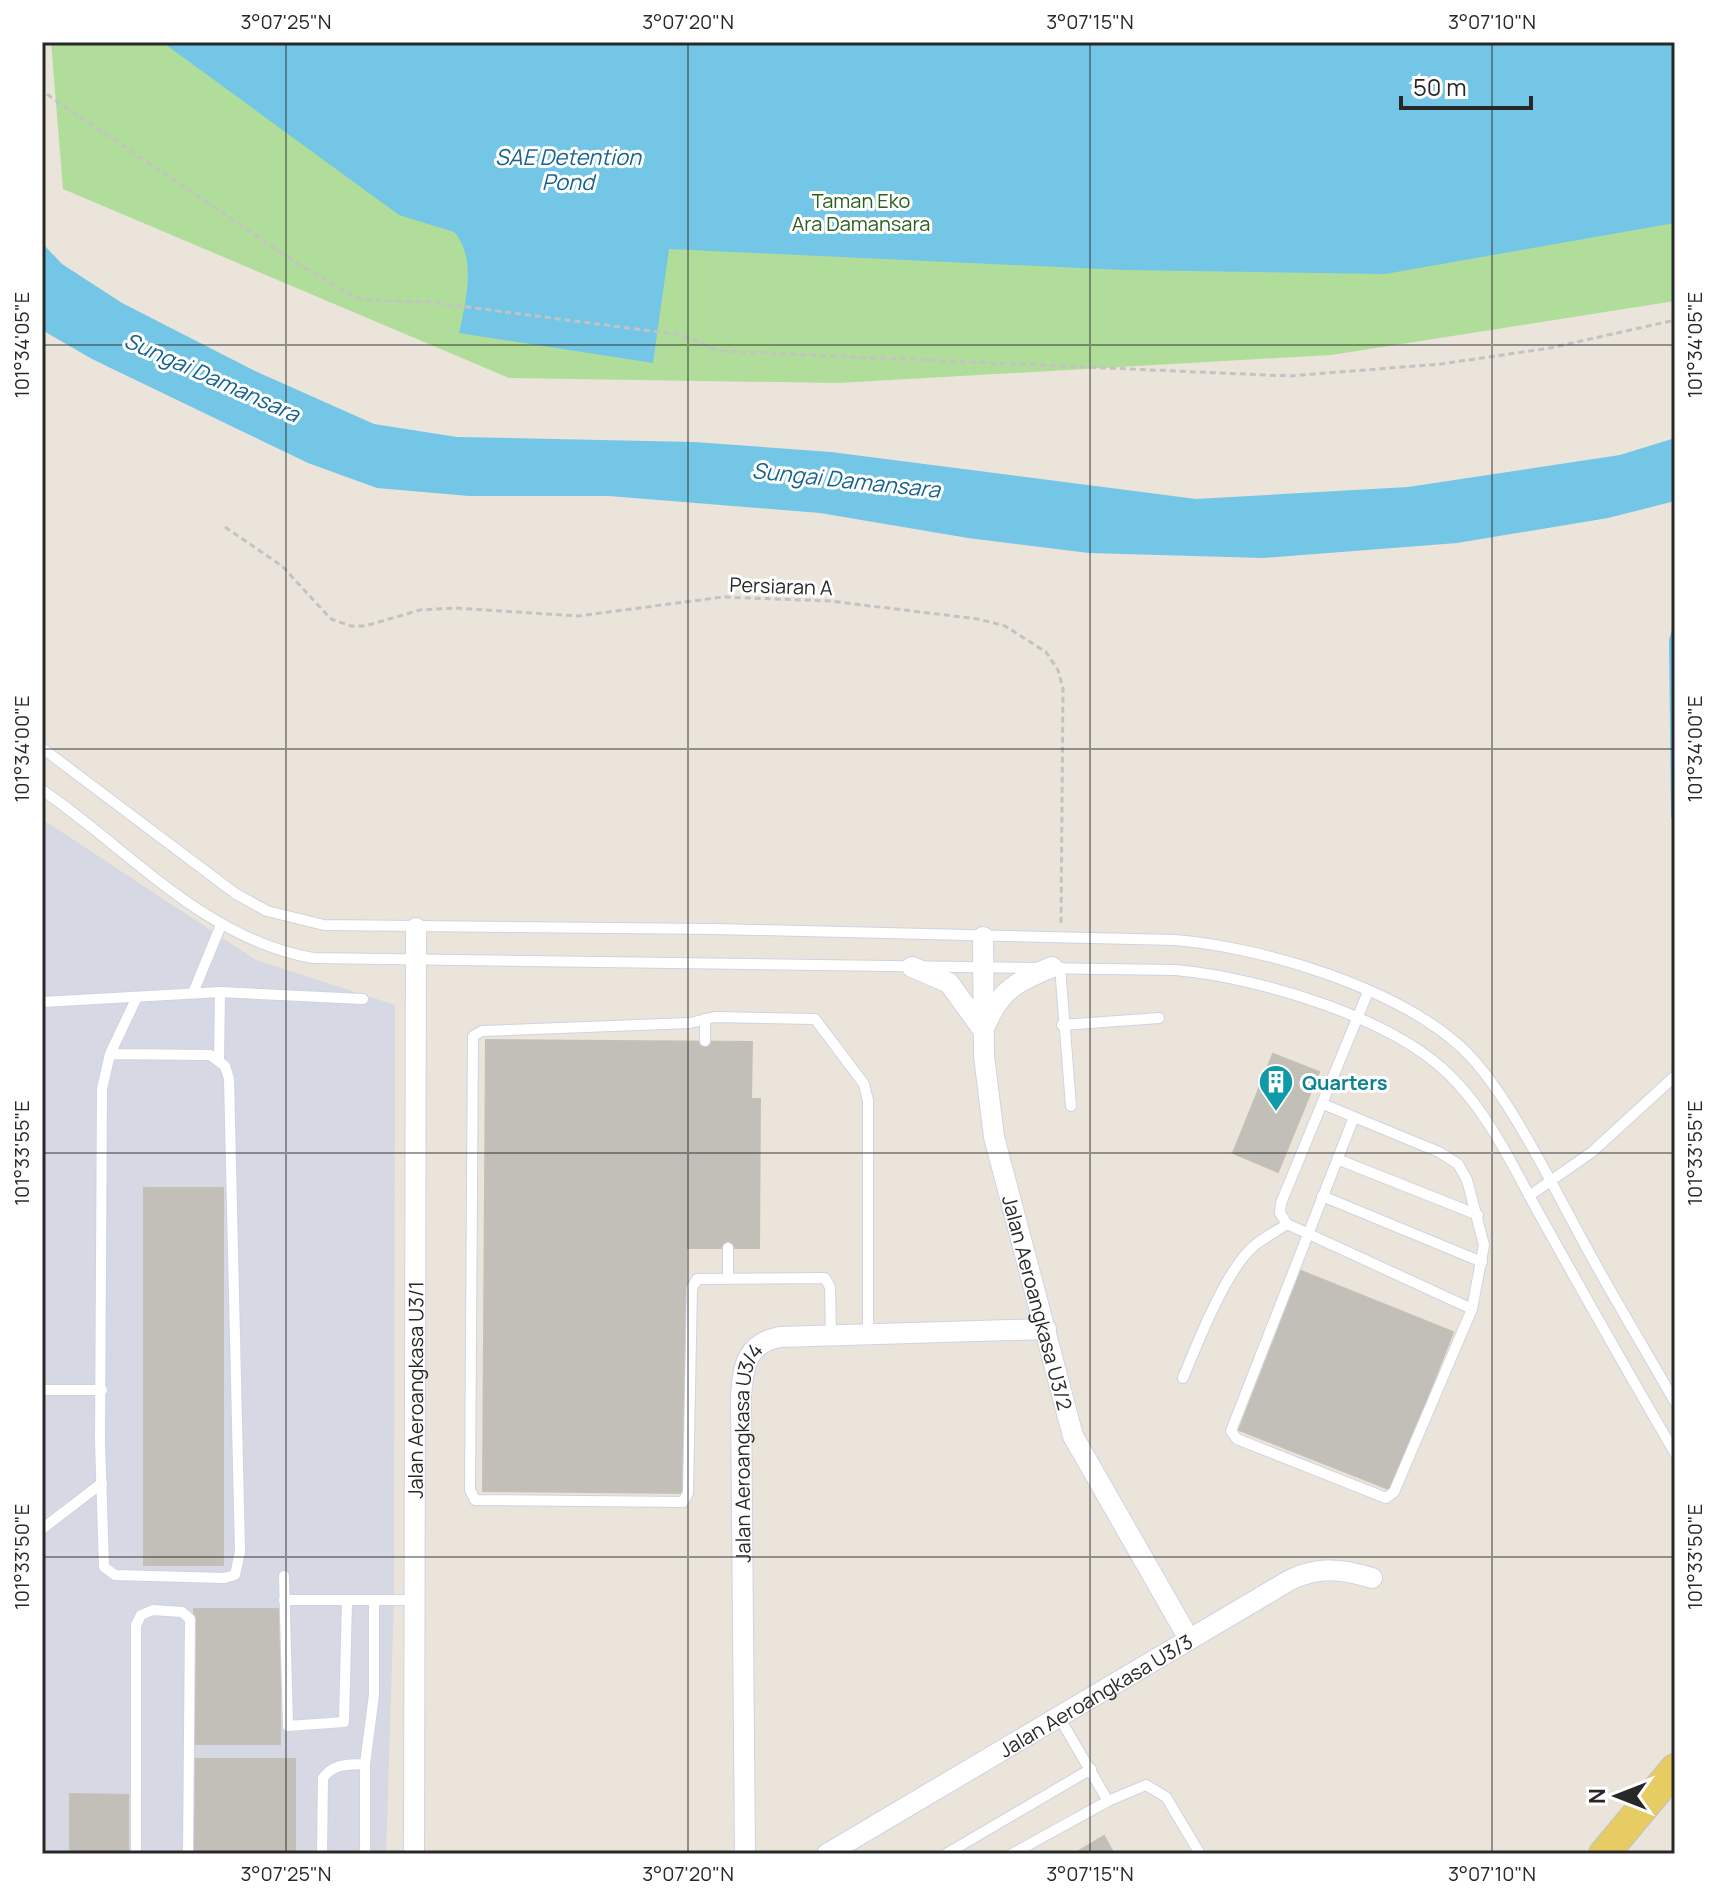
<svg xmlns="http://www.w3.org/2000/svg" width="1717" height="1896" viewBox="0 0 1717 1896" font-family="Manrope,sans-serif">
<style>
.airport{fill:#d6d8e3}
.green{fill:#b0de9a}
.water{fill:#73c6e6}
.building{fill:#c2beb8;stroke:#c5c0b5;stroke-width:2}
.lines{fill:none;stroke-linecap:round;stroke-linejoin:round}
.lane-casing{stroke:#d0d3e1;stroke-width:12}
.street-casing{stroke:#d0d3e1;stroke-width:22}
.primary-casing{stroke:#c3c3c3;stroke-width:32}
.path{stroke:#c3c3c3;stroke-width:3;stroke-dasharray:6 4;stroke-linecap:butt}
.lane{stroke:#fff;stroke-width:10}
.street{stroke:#fff;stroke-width:20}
.primary{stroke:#e7cb63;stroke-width:30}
.ticks{fill:none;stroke:#282828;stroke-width:2;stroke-opacity:0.45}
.labels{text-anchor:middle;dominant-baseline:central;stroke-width:6;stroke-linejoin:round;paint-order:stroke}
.park-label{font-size:20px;fill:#2a601e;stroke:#fff}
.street-label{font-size:20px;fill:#282828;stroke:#fff}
.culture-label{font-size:20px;font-weight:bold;fill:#0d838f;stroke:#fff;text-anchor:start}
.water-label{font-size:22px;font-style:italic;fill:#156390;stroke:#fff}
.neatline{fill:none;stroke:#282828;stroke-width:3}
.ticks-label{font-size:20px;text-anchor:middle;fill:#282828}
</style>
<rect width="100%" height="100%" fill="#eae4db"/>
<!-- airport -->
<polygon class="airport" points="42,819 256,960 395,1005 394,1600 386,1854 42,1854"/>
<!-- green -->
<polygon class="green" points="51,42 1675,42 1675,301 1331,355 838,383 509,378 63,189"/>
<!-- water -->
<g class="water">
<path d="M 162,42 L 1675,42 L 1675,223 L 1385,274 L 1123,270 L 669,249 L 653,363 L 459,333 C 466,302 477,257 454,232 L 399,215 Z"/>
<polygon points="42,243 62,264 122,303 255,371 374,424 457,437 694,442 831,452 1196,499 1408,487 1620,455 1675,438 1675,501 1608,518 1457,543 1263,558 1089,553 968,538 820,513 609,496 469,496 377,488 308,463 92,359 42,330"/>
<polygon points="1675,619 1675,827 1671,817 1669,640"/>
</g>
<!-- building -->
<g class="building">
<polygon points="486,1040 752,1042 751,1099 760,1099 759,1248 686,1248 685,1493 483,1491"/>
<polygon points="1273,1054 1319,1072 1278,1172 1233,1153"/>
<rect x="144" y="1188" width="79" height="377"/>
<polygon points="1301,1271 1453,1332 1391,1490 1239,1430"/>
<rect x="194" y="1609" width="86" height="135"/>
<rect x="193" y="1759" width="102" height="95"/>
<polygon points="70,1794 128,1795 128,1854 70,1854"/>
<polygon points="1104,1836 1114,1854 1074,1854"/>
</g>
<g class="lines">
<defs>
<g id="lane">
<path d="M 42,748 L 236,894 L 267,911 L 324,925 L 716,929 L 1175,940 C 1262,947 1396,987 1462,1048 C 1507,1090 1553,1187 1584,1243 C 1613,1297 1645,1349 1675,1402"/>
<path d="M 42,790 C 130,850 204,939 313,958 L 1176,970 C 1261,978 1402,1019 1459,1085 C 1494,1123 1517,1175 1542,1219 C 1586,1298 1630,1376 1675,1453"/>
<polyline points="1060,967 1071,1106"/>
<polyline points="1368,992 1281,1203 1280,1213 1287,1224 1472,1309"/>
<polyline points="193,993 221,925"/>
<polyline points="42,1002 220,992 363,999"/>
<polyline points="705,1019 705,1041"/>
<polyline points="1062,1025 1159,1018"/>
<polyline points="110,1054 210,1055 225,1066 229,1079 240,1552 235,1575 224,1578 115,1575 104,1567 100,1441 102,1089 110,1054 137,997"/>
<polyline points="219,1059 220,992"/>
<polyline points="1323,1104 1354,1117"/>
<polygon points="1354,1117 1439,1152 1458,1164 1467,1180 1484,1245 1472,1309 1394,1492 1386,1498 1237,1439 1231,1431"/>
<polyline points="1337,1159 1478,1215"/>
<polyline points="1322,1196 1482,1262"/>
<polyline points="1529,1196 1592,1152 1675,1076"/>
<polyline points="728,1248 728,1277"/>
<polyline points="831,1336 830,1287 825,1278 697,1279 692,1288 688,1493 683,1502 475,1500 470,1490 473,1036 482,1031 690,1023 715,1017 815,1019 864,1084 868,1101 868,1335"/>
<path d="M 1183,1378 C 1198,1342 1226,1269 1255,1245 C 1265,1237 1277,1231 1287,1224"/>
<polyline points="42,1390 102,1390"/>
<polyline points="42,1529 102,1483"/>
<polyline points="284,1576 288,1726 344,1722 347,1600"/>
<polyline points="284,1600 414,1600"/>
<polyline points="1059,1717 1108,1801"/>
<polyline points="136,1854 136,1625 141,1615 153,1610 182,1612 190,1619 188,1854"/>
<path d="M 322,1854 L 323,1778 C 334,1763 348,1765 365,1764"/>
<polyline points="365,1854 365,1764 374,1695 374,1600"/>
<polyline points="946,1854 1091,1769"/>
<polyline points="1012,1854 1108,1801 1146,1785 1166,1797 1200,1854"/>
</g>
<g id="street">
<path id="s1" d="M 983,937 L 984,1056 L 994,1137 L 1073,1436 L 1189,1639"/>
<polyline points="912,967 949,983 983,1030"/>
<path d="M 985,1026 C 1001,989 1016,982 1052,967"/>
<path id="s2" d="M 414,1854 L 416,928"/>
<path id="s3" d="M 745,1854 L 741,1397 C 743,1367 746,1343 780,1337 L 1046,1329"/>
<path id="s4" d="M 827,1854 L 1290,1580 C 1319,1566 1342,1569 1372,1578"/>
</g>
<polyline id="primary" points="1604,1854 1675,1769"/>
</defs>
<!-- lane casing -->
<use href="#lane" class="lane-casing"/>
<!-- street casing -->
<use href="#street" class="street-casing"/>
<!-- primary casing -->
<use href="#primary" class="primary-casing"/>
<!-- path -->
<g class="path">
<polyline points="42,86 45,93 298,264 353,296 365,300 429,302 682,335 719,351 1289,376 1441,364 1550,348 1675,320"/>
<polyline points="225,527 282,566 331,619 351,626 365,626 420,610 455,608 578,616 723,597 830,601 978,619 1005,626 1046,652 1058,670 1063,689 1061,923"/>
</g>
<!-- lane -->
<use href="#lane" class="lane"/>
<!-- street -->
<use href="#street" class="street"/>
<!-- primary -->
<use href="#primary" class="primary"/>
</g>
<!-- ticks -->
<path class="ticks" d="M 286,42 L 286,1854M 688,42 L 688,1854M 1090,42 L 1090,1854M 1492,42 L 1492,1854M 42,345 L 1675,345M 42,749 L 1675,749M 42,1153 L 1675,1153M 42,1557 L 1675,1557"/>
<!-- icons -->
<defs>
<symbol id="building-pin" viewBox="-11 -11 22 30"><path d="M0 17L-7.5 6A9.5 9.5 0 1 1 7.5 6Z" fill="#0f9aa8" stroke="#fff"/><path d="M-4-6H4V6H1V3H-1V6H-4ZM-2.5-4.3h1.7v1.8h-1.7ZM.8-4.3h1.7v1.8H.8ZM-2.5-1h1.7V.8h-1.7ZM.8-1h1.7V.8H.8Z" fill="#fff"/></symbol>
</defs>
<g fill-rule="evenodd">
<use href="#building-pin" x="1256" y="1062" width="40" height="54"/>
</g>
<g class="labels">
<!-- park labels -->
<g class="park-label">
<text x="861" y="200">Taman Eko<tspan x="861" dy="23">Ara Damansara</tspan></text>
</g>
<!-- street labels -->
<g class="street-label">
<text transform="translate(781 586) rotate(2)">Persiaran A</text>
<text stroke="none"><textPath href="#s1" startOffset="372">Jalan Aeroangkasa U3/2</textPath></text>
<text stroke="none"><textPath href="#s2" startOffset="464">Jalan Aeroangkasa U3/1</textPath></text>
<text stroke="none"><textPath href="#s3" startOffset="402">Jalan Aeroangkasa U3/4</textPath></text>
<text stroke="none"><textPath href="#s4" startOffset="312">Jalan Aeroangkasa U3/3</textPath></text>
</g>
<!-- culture labels -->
<g class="culture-label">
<text x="1302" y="1082">Quarters</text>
</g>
<!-- water labels -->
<g class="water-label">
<text x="568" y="157">SAE Detention<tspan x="568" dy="25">Pond</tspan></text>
<text transform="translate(212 377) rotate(24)">Sungai Damansara</text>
<text transform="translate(846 480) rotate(6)">Sungai Damansara</text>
</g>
</g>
<!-- border -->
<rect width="1717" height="1896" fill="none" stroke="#ffffff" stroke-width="88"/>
<!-- north arrow -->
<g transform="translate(1617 1796) rotate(270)" stroke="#ffffff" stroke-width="6" paint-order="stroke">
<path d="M0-6L14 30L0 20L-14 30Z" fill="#282828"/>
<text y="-12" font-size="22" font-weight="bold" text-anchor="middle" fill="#282828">N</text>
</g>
<!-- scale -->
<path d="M1401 96v12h130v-12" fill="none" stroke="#282828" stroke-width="4"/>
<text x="1413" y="96" font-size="24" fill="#282828" stroke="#ffffff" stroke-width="6" paint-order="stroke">50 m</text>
<rect x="44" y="44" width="1629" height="1808" class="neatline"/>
<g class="ticks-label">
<text x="286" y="29">3°07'25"N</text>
<text x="688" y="29">3°07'20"N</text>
<text x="1090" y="29">3°07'15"N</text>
<text x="1492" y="29">3°07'10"N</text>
<text transform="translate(1695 345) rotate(-90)" y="7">101°34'05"E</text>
<text transform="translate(22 345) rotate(-90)" y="7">101°34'05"E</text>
<text transform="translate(1695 749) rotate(-90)" y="7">101°34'00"E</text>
<text transform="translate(22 749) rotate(-90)" y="7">101°34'00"E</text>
<text transform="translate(1695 1153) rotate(-90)" y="7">101°33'55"E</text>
<text transform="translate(22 1153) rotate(-90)" y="7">101°33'55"E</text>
<text transform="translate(1695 1557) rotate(-90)" y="7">101°33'50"E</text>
<text transform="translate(22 1557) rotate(-90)" y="7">101°33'50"E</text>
<text x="286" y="1881">3°07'25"N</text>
<text x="688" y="1881">3°07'20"N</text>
<text x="1090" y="1881">3°07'15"N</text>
<text x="1492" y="1881">3°07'10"N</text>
</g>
</svg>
